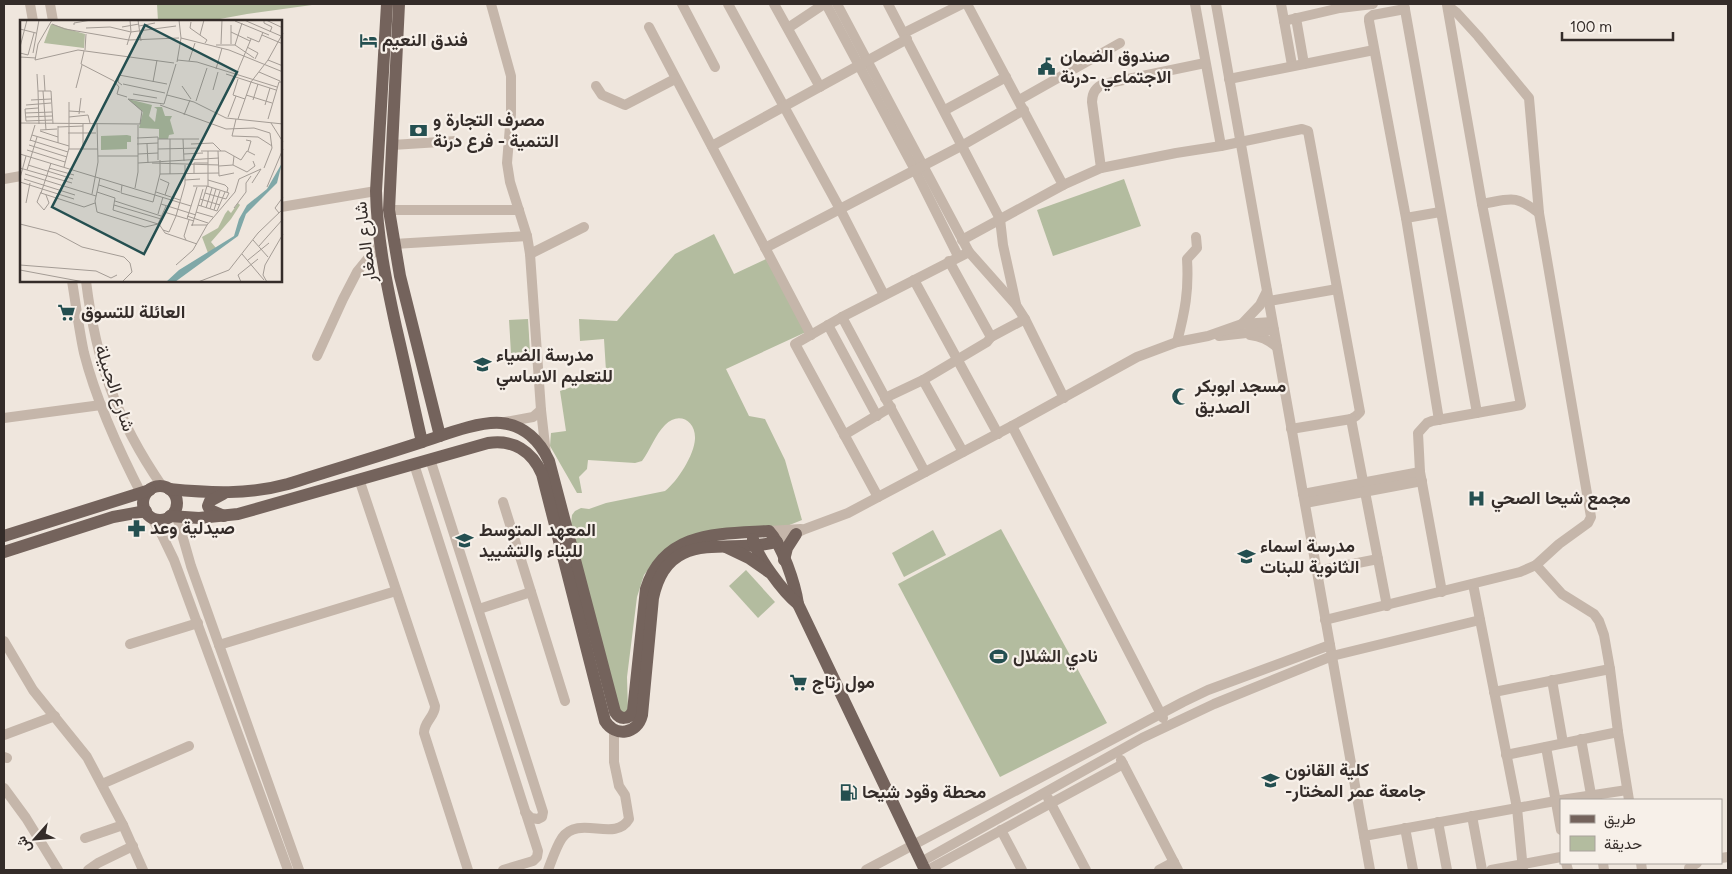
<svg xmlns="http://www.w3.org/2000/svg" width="1732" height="874" viewBox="0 0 1732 874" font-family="Figtree,Vazirmatn,sans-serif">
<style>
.green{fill:#b3bc9f}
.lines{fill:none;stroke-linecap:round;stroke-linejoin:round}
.minor{stroke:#c5b6aa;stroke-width:10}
.major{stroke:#74635c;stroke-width:12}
.labels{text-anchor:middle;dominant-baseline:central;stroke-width:4.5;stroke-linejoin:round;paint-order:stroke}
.poi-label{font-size:18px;font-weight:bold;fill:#342c29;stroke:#f7f0e9;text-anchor:start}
.street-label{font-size:18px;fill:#342c29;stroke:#f7f0e9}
.inset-road{fill:none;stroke:#a49c95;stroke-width:1}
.view{fill:#244f50;fill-opacity:0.15;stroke:#244f50;stroke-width:2.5}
.inset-edge{fill:none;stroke:#342c29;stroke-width:2.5}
</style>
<rect width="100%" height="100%" fill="#efe6dd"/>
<!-- green -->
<g class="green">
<polygon points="157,4 312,4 312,5 247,14 209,21 158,21"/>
<polygon points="1124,179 1141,226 1053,256 1037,210"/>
<path d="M 714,234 L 734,274 L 766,259 L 806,332 L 726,369 L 749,416 L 765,419 L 785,460 L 802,520 L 782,528 L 745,531 L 653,563 L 644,575 L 637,597 L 627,677 L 628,712 L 620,716 L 571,524 L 572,515 L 575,511 L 581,508 L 589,509 L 606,503 L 665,491 C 678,481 694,455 695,439 C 696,420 678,411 665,425 C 655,435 650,450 642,461 L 635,463 L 588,460 L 587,469 L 579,477 L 582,493 L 577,493 L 550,446 L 551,433 L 566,431 L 560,391 L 583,383 L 581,376 L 606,371 L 604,339 L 580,341 L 579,319 L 617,321 L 675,254 Z"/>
<polygon points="528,319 530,352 511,353 509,320"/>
<polygon points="1001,529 1107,723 1000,777 898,584"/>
<polygon points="933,530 946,555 904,577 892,553"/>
<polygon points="746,570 775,602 758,618 729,586"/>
</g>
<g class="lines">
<!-- minor -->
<g class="minor">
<polyline points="30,4 33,21"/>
<polyline points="50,4 53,21"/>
<polyline points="491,4 511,76 511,114 507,163 510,182 527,236 530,254 541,410 546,454"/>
<polyline points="682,4 715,67"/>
<polyline points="728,4 840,209 884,295"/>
<polyline points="774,4 820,87"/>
<polyline points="826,4 915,170 958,256"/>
<polyline points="837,4 969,252 1016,305 1025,319 1064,398"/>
<polyline points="888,4 1000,219 1003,245 1016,304"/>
<polyline points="1195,4 1221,146"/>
<polyline points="1216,4 1370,870"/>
<polyline points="1281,4 1292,65"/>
<polyline points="1404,4 1477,413"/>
<polyline points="1405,9 1373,15 1369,18 1369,21 1406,218 1439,420"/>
<polyline points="1296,18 1304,64"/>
<polyline points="1284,21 1340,8 1373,4"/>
<polyline points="649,27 811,335"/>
<polyline points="788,28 824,4"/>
<polyline points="904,33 962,4"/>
<polyline points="1229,79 1374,50"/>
<polyline points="596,86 602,95 625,105 675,79"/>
<polyline points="1019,100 1120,43"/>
<polyline points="945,110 1006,77"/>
<polyline points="392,145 456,141"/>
<polyline points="712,146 907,39"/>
<path d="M 1101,168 L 1092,102 C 1092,93 1096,87 1104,84 L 1205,63"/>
<polyline points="4,179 21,176"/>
<polyline points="1063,185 1101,168 1176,153 1221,146 1302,129 1308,131 1360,412 1356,416 1351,419 1291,429"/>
<path d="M 1482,204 C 1511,199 1514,194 1539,213"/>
<polyline points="281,207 376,191"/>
<polyline points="389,210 519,210"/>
<polyline points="1406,218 1440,212"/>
<polyline points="962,240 1063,185 967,4"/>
<polyline points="394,244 527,236"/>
<polyline points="765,248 963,145 1024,110"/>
<polyline points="530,254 584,227"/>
<polyline points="949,261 991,337"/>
<polyline points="914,280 998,434"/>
<path d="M 72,281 C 76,305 79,330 84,353 C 97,404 120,453 144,499"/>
<path d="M 86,281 C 96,362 116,419 162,486"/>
<polyline points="1269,301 1337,289"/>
<polyline points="842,317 925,472"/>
<polyline points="1242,324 1260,305 1267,291"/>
<polyline points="828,325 877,416"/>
<path d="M 1250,335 C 1261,336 1268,340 1277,347"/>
<polyline points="1219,336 1274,330"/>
<path d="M 1177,342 C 1185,311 1189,291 1187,259 L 1197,248 L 1196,237"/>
<polyline points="317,356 343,299 357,272 379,245"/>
<polyline points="923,380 963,452"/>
<polyline points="885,398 923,380 987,342 991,337 1025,319"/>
<polyline points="4,418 101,405"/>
<polyline points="1351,419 1387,606"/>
<polyline points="505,422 533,417 541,410"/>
<polyline points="1012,426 1163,718"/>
<polyline points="844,435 891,407"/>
<polyline points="430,459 543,812 542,817 538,819 531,818 525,812"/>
<polyline points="414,464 538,851 537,857 533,861 503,870"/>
<path d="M 359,479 L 435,706 C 435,717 424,721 424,733 L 468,870"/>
<polyline points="1303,494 1420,472"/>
<polyline points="878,497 795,344 842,317 969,252"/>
<polyline points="503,502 565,701"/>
<polyline points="1305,503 1422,481"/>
<polyline points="175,510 191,566 299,870"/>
<polyline points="151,517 161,533 174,560 288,870"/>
<polyline points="769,531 801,529"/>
<polyline points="777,542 805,529 848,513 1012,426 1137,357 1177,342 1208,336 1242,324 1272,322"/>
<polyline points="1536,565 1562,594 1594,614 1599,621 1604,635 1610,669 1618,732 1629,800"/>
<polyline points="1317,571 1378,559"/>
<polyline points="1473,584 1517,808 1523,870"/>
<polyline points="1442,592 1420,472 1418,433 1427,423 1432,421 1521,405 1482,204 1447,5"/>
<polyline points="479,609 531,592"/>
<polyline points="1325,620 1520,572 1536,565 1559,544 1588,523 1591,517 1539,213 1529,98 1478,36 1457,13 1448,6"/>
<polyline points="4,641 33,690 87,757 123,825 143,870"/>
<polyline points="130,644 198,623"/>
<polyline points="219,645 396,591"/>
<polyline points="1552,680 1563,743"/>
<polyline points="1494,692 1610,669"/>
<polyline points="4,735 55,716"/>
<polyline points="1581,739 1592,800"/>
<polyline points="1546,747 1561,830"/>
<polyline points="1506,755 1618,732"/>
<polyline points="4,757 7,758"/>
<polyline points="1121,760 1178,870"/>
<polyline points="102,784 189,746"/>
<polyline points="4,788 26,818 58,870"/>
<polyline points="1048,798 1086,870"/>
<polyline points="1561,800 1627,790"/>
<polyline points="1472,816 1482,870"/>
<polyline points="1438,822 1447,870"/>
<polyline points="1405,828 1413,870"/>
<polyline points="1001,830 1022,870"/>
<polyline points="1364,836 1561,800"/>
<polyline points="85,838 123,825"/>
<polyline points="1721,858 1728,857"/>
<polyline points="921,862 1142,738 1214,704 1332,656 1480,620"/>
<polyline points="1566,863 1568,870"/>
<polyline points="1603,863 1604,870"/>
<polyline points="1641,863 1642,870"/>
<polyline points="88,870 98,863 133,846"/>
<path d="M 548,870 C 552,860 556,847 562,838 C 579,814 615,843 629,819 L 625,795 L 619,786 L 614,762 L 614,730"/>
<polyline points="866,870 1183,702 1208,690 1330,645"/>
<polyline points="928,870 1123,764"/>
<polyline points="1159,870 1174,862"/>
<polyline points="1491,870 1561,857"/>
<polyline points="1689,870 1689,868 1697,863"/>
</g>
<!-- major -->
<g class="major">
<path d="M 387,4 L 376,191 C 377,238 386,281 396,327 C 405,365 413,403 422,442"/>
<polyline points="399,4 389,210 400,276 440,436"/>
<circle cx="160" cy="503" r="17"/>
<path d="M 169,489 C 210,493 248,495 288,484 C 332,470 376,457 419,443 C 441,436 478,421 501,423 C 524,425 540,441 549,461 L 615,712 C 620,720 629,720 633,711 L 646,589 C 664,531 718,534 769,531 C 782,545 795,583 798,604 L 925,870"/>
<polyline points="223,494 210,501 208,506 210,510 224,516"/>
<path d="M 170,516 L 199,518 L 238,514 L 488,443 C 513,439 532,451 542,474 L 605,721 C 615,737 637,735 642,715 L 653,598 C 668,526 728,555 777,542"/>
<polyline points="4,536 150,490"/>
<path d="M 753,539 C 757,557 783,592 798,604"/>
<polyline points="726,547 749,558 769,572"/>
<polyline points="4,552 113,517 146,511"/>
<polyline points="784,560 787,548 796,534"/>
</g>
</g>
<!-- icons -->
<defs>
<symbol id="hotel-bare" viewBox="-9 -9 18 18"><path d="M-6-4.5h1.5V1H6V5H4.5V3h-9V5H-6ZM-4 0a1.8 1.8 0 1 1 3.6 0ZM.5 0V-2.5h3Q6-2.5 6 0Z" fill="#244f50" stroke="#f7f0e9" stroke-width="2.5" paint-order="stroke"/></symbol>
<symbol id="civic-bare" viewBox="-9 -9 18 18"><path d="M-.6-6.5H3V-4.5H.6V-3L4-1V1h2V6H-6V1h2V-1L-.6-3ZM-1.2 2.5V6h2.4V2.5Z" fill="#244f50" stroke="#f7f0e9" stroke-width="2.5" paint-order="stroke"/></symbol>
<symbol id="bank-bare" viewBox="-9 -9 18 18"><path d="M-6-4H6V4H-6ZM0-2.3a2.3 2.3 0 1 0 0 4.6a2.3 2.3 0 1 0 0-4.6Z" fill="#244f50" stroke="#f7f0e9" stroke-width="2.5" paint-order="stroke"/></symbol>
<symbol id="supermarket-bare" viewBox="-9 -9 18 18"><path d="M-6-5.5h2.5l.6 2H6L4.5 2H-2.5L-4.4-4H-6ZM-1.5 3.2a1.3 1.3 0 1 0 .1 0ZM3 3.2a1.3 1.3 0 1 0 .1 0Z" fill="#244f50" stroke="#f7f0e9" stroke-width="2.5" paint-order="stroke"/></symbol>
<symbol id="school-bare" viewBox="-9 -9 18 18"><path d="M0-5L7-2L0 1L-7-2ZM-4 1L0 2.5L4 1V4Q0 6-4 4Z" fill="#244f50" stroke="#f7f0e9" stroke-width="2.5" paint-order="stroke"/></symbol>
<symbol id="mosque-bare" viewBox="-9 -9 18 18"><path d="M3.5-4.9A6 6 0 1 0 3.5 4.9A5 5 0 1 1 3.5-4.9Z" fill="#244f50" stroke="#f7f0e9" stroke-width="2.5" paint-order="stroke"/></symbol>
<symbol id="hospital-bare" viewBox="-9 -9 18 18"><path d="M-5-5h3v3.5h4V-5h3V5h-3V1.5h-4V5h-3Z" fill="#244f50" stroke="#f7f0e9" stroke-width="2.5" paint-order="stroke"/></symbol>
<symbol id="pharmacy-bare" viewBox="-9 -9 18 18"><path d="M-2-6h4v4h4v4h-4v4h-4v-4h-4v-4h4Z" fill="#244f50" stroke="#f7f0e9" stroke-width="2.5" paint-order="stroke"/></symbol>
<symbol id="university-bare" viewBox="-9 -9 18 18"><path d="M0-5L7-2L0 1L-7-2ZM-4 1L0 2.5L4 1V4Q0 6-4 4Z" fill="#244f50" stroke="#f7f0e9" stroke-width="2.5" paint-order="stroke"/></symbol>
<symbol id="stadium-bare" viewBox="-9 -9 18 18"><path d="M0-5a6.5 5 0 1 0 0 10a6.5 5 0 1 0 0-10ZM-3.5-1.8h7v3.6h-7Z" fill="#244f50" stroke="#f7f0e9" stroke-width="2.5" paint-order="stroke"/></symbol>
<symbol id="fuel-bare" viewBox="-9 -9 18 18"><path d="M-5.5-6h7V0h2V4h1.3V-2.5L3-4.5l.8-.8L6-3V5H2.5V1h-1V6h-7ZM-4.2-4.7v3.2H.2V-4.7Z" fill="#244f50" stroke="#f7f0e9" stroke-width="2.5" paint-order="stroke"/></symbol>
</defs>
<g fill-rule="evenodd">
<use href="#hotel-bare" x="356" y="28" width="25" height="25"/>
<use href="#civic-bare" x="1034" y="54" width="25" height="25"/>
<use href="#bank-bare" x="406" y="118" width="25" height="25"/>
<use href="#supermarket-bare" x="54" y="300" width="25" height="25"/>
<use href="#school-bare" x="470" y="352" width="25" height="25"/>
<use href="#mosque-bare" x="1168" y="384" width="25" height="25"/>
<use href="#hospital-bare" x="1464" y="486" width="25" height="25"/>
<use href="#pharmacy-bare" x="124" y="516" width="25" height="25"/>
<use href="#university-bare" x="452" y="528" width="25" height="25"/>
<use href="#school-bare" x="1234" y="544" width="25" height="25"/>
<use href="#stadium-bare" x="986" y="644" width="25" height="25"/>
<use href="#supermarket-bare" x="786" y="670" width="25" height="25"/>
<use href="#university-bare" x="1258" y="768" width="25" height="25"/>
<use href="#fuel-bare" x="836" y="780" width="25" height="25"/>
</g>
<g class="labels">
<!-- poi labels -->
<g class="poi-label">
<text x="382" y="40">فندق النعيم</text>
<text x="1060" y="56">صندوق الضمان<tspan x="1060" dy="21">الاجتماعي -درنة</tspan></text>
<text x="433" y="120">مصرف التجارة و<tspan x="433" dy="21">التنمية - فرع درنة</tspan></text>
<text x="81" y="312">العائلة للتسوق</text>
<text x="496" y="355">مدرسة الضياء<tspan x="496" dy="21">للتعليم الاساسي</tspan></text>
<text x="1195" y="386">مسجد ابوبكر<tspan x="1195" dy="21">الصديق</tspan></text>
<text x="1491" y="498">مجمع شيحا الصحي</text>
<text x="150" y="528">صيدلية وعد</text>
<text x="479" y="530">المعهد المتوسط<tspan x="479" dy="21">للبناء والتشييد</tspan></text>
<text x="1260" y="546">مدرسة اسماء<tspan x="1260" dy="21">الثانوية للبنات</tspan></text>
<text x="1013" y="656">نادي الشلال</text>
<text x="812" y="682">مول رتاج</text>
<text x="1285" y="770">كلية القانون<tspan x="1285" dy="21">-جامعة عمر المختار</tspan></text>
<text x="862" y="792">محطة وقود شيحا</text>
</g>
<!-- street labels -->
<g class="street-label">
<text transform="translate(365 242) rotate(-97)">شارع المغار</text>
<text transform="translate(115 388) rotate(71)">شارع الجبيلة</text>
</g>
</g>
<!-- overview -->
<g transform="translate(20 20)">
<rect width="262" height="262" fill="#efe6dd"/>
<path d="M 31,4 L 65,14 L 64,28 L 24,23 ZM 108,79 L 132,85 L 129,96 L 135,102 L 137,89 L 134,87 L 142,87 L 145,96 L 152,96 L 150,100 L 154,114 L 149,115 L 148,119 L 139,119 L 139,109 L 119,108 L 123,92 ZM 81,116 L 107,115 L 111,116 L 111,122 L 107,122 L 107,129 L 81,130 ZM 218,183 L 220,185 L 211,199 L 191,222 L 196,228 L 188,233 L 182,217 L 198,208 L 205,194 L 208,190 L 211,193 Z" fill="#b3bc9f"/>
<path d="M 262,143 L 257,163 L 226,194 L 218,216 L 155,262 L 146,262 L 159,250 L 214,216 L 219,199 L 227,185 L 247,169 Z" fill="#7fa8a8"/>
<path class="inset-road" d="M 32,0 L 18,24 L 15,40 L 58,30 L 154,43M 118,0 L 121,21M 224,0 L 261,16M 244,0 L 244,3 L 252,7 L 250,12M 246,0 L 263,8M 215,1 L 249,15M 171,2 L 170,8 L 187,20 L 185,23M 32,4 L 45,9 L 109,20 L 159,18M 54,5 L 54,3 L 71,0M 119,6 L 135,3M 102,7 L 119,4M 66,8 L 90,7 L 111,12 L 156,6M 0,9 L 16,13M 211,12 L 230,21M 180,15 L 184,0M 242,15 L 263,24M 227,17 L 239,22 L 243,12M 161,18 L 209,30 L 263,52M 201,24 L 202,0M 211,24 L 211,5M 107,25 L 111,12 L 110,0M 196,25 L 215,25 L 234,38M 215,25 L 222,3M 0,27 L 7,0M 227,27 L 238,33 L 235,39M 65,30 L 66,14M 64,31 L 61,44 L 94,61 L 99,67 L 97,74 L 107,77M 0,33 L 8,35 L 14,13M 13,33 L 19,0M 0,37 L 16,38M 157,40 L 177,42 L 257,67M 248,40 L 263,46M 169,41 L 175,23M 157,42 L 161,18 L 159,0M 196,49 L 202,28M 239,52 L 260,61M 17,54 L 18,71M 206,54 L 256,70M 24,55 L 25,71M 216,55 L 231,19M 218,59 L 213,75 L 225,79M 133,62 L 137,40M 103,64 L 145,73M 102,65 L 98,62 L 99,55 L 147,64M 162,66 L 171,79M 56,68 L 62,45M 193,70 L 198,52M 23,71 L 26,110M 113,74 L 137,78M 147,75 L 174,82 L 206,98 L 263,104M 226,75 L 252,83M 11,80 L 31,79M 233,80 L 238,64M 176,81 L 187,48M 6,85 L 31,83M 140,85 L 206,109 L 234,108 L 250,113 L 252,128 L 244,148M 245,85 L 250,68M 18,88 L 5,89 L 6,101 L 32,100M 49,91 L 65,92M 5,93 L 32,92M 59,94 L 61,78M 164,95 L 170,80M 6,97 L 32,96M 49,97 L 68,95 L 70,103M 208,97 L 216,76M 216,99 L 212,116 L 238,117 L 252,126M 218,99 L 231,62 L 248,40 L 263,13M 248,99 L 259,62 L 263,62M 0,103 L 120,104 L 122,91 L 108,79 L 144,84 L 156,44M 63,103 L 63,129M 251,103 L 263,122M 19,104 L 18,71 L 31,71 L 33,104M 38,106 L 38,123M 38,107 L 63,106M 20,110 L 37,109M 20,111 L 38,117M 48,113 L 76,113M 12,115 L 49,126M 117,118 L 138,117 L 138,140M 138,119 L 179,119M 150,119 L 150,154M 163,119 L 164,141M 10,120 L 48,132M 226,120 L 231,121 L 228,131M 10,121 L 15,105M 117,124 L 138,123M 127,124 L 128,143M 171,124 L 193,123 L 201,131M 9,125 L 47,137M 49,129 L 78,129M 138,129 L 180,128M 7,130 L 45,142M 181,131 L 205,131 L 221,140 L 227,131 L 235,135M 188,131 L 188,167M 198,131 L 199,156 L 214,153M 0,134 L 171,186M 118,134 L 138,133M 164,134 L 183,133M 78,136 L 118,136M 140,140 L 140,154 L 199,153M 31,143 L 21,173 L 64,187 L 75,183M 118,143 L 199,138M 132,143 L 199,145M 8,145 L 53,159M 213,145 L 227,152 L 235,146 L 233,141M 199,146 L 213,145 L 214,136M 44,147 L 49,128 L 49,82M 0,148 L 52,163M 29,148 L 54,155M 7,150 L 17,117M 174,153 L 174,143 L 188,143M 5,154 L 76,176M 0,158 L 6,136M 80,158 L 75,181 L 77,192 L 125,207 L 138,204M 4,159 L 55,175M 140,159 L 149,163 L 145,175M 165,160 L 180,159M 188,160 L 205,165 L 208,168 L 207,172M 0,162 L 54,179M 79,165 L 100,172M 102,165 L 101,173 L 133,182 L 140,154M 173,166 L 187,166 L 209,173 L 206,179 L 185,173M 247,167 L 263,129M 115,168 L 118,152 L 118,105M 21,172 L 17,182 L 24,190 L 29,183 L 26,175M 77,172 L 95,178 L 93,190 L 138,204 L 146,186M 136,172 L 160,180M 72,174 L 78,142 L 77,103M 180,179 L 200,185M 95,181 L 141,196M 6,183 L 10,163M 141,184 L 176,195M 94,185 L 141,199M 178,185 L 197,191 L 205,172M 181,186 L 187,166M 186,188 L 192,168M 214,188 L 226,172 L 226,163 L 231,156M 190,189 L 196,169M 194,190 L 200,171M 144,192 L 174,201M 176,192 L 193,197M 259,193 L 255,188 L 263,177M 138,194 L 143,177M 167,196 L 188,203M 167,199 L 177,167M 0,204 L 36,213 L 62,227 L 104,237 L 110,243 L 112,252 L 102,262M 139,204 L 145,213 L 177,224M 171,205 L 187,205M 172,206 L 183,169M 143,210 L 149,212 L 156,196 L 165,164 L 165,145M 166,220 L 164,216 L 169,200M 233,220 L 248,237M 239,226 L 263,199M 222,234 L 244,260M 228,240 L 249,223M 0,245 L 76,251 L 91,258 L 97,255M 156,245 L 173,230 L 187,205 L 215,172 L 219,159 L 241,149 L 232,163M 0,250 L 64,262M 178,262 L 209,250 L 238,213 L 263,189M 221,262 L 218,255 L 238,239M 247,262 L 243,255 L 245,245 L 263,214"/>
<path class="view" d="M 125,5 L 217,52 L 124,234 L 32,187 Z"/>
<rect width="262" height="262" class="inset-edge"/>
</g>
<!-- border -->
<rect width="1732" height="874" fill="none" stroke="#342c29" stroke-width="10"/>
<!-- legend -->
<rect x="1560" y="799" width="162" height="65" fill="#f7f0e9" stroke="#a9a29c"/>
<rect x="1570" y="815" width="25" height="8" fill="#74635c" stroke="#a9a29c"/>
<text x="1604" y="824" font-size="15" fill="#342c29">طريق</text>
<rect x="1570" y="836" width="25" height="15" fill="#b3bc9f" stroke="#a9a29c"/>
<text x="1604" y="849" font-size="15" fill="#342c29">حديقة</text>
<!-- north arrow -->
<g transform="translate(35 839) rotate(243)" stroke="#f7f0e9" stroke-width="4" paint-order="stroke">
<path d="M0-4L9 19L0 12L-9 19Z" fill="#342c29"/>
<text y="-8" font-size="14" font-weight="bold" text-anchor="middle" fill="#342c29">ش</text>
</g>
<!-- scale -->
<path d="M1562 32v8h111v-8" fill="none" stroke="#342c29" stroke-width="2.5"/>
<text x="1570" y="32" font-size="15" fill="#342c29" stroke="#f7f0e9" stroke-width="4" paint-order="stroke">100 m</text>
</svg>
